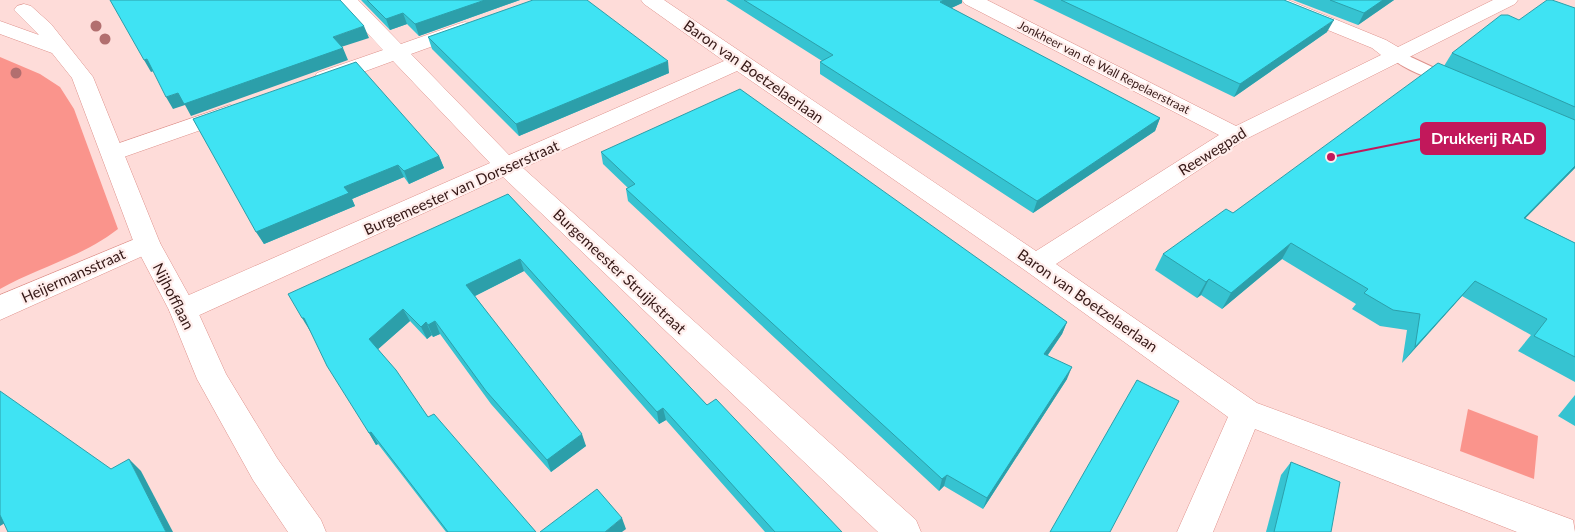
<svg xmlns="http://www.w3.org/2000/svg" width="1575" height="532" viewBox="0 0 1575 532" font-family="Lato,sans-serif">
<style>
.green{fill:#fa948c}
.lines{fill:none;stroke-linecap:round;stroke-linejoin:round}
.lane-casing{stroke:#de918b;stroke-width:2}
.street-casing{stroke:#de918b;stroke-width:1}
.secondary-casing{stroke:#de918b;stroke-width:1}
.lane{fill:#fff;fill-rule:evenodd}
.street{fill:#fff;fill-rule:evenodd}
.secondary{fill:#fff;fill-rule:evenodd}
.tree{fill:#b26f6f}
.wall{fill:#36c3d1}
.shaded-wall{fill:#2c9faa}
.building{fill:#3fe3f3;stroke:#2c9faa}
.labels{text-anchor:middle;dominant-baseline:central;stroke-width:4.5;stroke-linejoin:round;paint-order:stroke}
.far-street-label{font-size:12px;fill:#351816;stroke:#ffeeec}
.street-label{font-size:15px;fill:#351816;stroke:#ffeeec}
.leader{fill:none;stroke:#c2185b;stroke-width:2}
.callout-dot{fill:#c2185b;stroke:#ffeeec;stroke-width:2}
.callout{fill:#c2185b;stroke:#c2185b;stroke-width:2}
.callout-label{font-size:16px;text-anchor:middle;font-weight:bold;fill:#fff}
</style>
<rect width="100%" height="100%" fill="#fedcd9"/>
<!-- green -->
<g class="green">
<path d="M 0,57 L 40,74 L 60,87 L 74,109 L 118,229 C 82,257 39,267 0,289 Z"/>
<polygon points="1468,409 1538,436 1534,479 1460,451"/>
</g>
<g class="lines">
<defs>
<path id="lane" d="M 1398,51 L 1458,79 L 1460,82 L 1458,85 L 1446,85 C 1432,79 1399,68 1390,56 L 1393,53 Z"/>
<g id="street">
<polygon points="337,0 358,0 401,44 458,24 465,22 472,24 475,28 472,32 411,54 509,155 724,61 644,4 641,0 664,0 1036,251 1219,135 965,4 962,0 987,0 1236,126 1381,55 1372,48 1264,4 1261,0 1288,0 1386,40 1398,47 1493,0 1518,0 1515,4 1244,140 1056,264 1257,403 1573,520 1575,532 1517,532 1255,429 1213,532 1177,532 1228,417 1026,271 737,71 523,168 916,520 921,532 878,532 503,177 193,318 183,321 173,318 169,310 173,302 490,163 393,61 333,83 325,84 317,83 314,78 317,73 383,50"/>
<polygon points="230,105 238,107 241,112 238,117 121,158 113,161 105,158 101,153 105,148"/>
<polygon points="147,234 156,236 160,243 156,250 0,320 0,295"/>
</g>
<polygon id="secondary" points="24,4 31,6 51,24 93,77 160,243 197,310 226,374 277,458 321,520 326,532 288,532 253,480 197,379 169,310 134,243 72,78 52,53 0,34 0,21 39,35 14,10 17,6"/>
</defs>
<!-- lane casing -->
<use href="#lane" class="lane-casing"/>
<!-- street casing -->
<use href="#street" class="street-casing"/>
<!-- secondary casing -->
<use href="#secondary" class="secondary-casing"/>
<!-- lane -->
<use href="#lane" class="lane"/>
<!-- street -->
<use href="#street" class="street"/>
<!-- secondary -->
<use href="#secondary" class="secondary"/>
</g>
<!-- trees -->
<g class="tree">
<circle cx="96" cy="26" r="5.5"/>
<circle cx="105" cy="39" r="5.5"/>
<circle cx="16" cy="73" r="5.5"/>
</g>
<!-- wall -->
<g class="wall">
<polygon points="361,0 520,0 419,36 407,24 390,30"/>
<polygon points="726,0 962,0 962,3 951,8 1160,118 1155,131 1033,213 820,74 820,62 822,61"/>
<polygon points="1033,0 1284,0 1327,32 1234,97"/>
<polygon points="1293,0 1394,0 1358,25"/>
<polygon points="1575,8 1575,168 1525,218 1575,243 1575,382 1518,351 1531,335 1462,296 1402,363 1407,330 1380,326 1352,309 1356,304 1282,259 1222,309 1201,295 1197,298 1155,270 1163,254 1233,213 1444,66 1452,53 1519,20"/>
<polygon points="428,37 669,73 519,136 432,49"/>
<polygon points="193,119 439,156 444,168 409,184 404,177 352,199 355,206 264,244"/>
<polygon points="601,152 1067,322 1062,334 1048,355 1067,379 983,509 944,486 939,491 628,201 626,189 628,188 603,164"/>
<polygon points="508,194 707,405 842,532 765,532 666,420 659,424 524,271 475,296 586,446 551,472 491,404 440,334 433,337 432,335 427,339 410,321 378,349 428,417 536,532 446,532 378,444 376,445 310,331"/>
<polygon points="1575,395 1575,426 1558,416"/>
<polygon points="1291,462 1331,532 1266,532 1281,475"/>
</g>
<!-- shaded-wall -->
<g class="shaded-wall">
<polygon points="485,0 520,0 419,36 415,24"/>
<polygon points="944,0 962,0 962,3 939,14 940,2"/>
<polygon points="1383,0 1394,0 1358,25 1364,13"/>
<polygon points="403,13 407,24 390,30 386,19"/>
<polygon points="1334,20 1327,32 1234,97 1240,84"/>
<polygon points="364,26 369,38 338,48 333,37"/>
<polygon points="343,48 348,60 191,116 185,105 173,109 166,97 178,93"/>
<polygon points="147,59 154,71 151,72 144,60"/>
<polygon points="668,61 669,73 519,136 516,124"/>
<polygon points="1160,118 1155,131 1033,213 1037,201"/>
<polygon points="439,156 444,168 409,184 404,171"/>
<polygon points="398,165 404,177 352,199 355,206 264,244 256,232 344,187"/>
<polygon points="1575,166 1575,168 1510,234 1524,218"/>
<polygon points="1291,243 1282,259 1222,309 1231,293"/>
<polygon points="520,259 524,271 471,298 466,285"/>
<polygon points="1209,279 1201,295 1197,298 1206,282"/>
<polygon points="1475,281 1462,296 1402,363 1415,347"/>
<polygon points="403,309 410,321 376,351 369,339"/>
<polygon points="302,318 304,318 312,330 310,331"/>
<polygon points="435,321 440,334 433,337 428,325"/>
<polygon points="426,322 432,335 427,339 421,327"/>
<polygon points="1067,322 1062,334 1040,366 1044,354"/>
<polygon points="1072,367 1067,379 983,509 987,498"/>
<polygon points="663,408 666,420 659,424 657,412"/>
<polygon points="371,432 378,444 376,445 369,433"/>
<polygon points="582,434 586,446 551,472 547,460"/>
<polygon points="129,459 141,471 173,532 166,532"/>
<polygon points="947,475 944,486 939,491 942,479"/>
<polygon points="0,510 12,519 0,526"/>
<polygon points="622,518 626,529 622,532 605,532"/>
</g>
<!-- building -->
<g class="building">
<polygon points="110,0 340,0 364,26 333,37 343,48 184,104 178,93 166,97 147,59 144,60"/>
<polygon points="367,0 485,0 415,24 403,13 386,19"/>
<polygon points="533,0 587,0 668,61 516,124 428,37"/>
<polygon points="744,0 944,0 940,2 1160,118 1037,201 820,62 833,55"/>
<polygon points="1061,0 1284,0 1334,20 1240,84"/>
<polygon points="1330,0 1383,0 1364,13"/>
<polygon points="1547,0 1552,0 1575,8 1575,107 1452,53 1501,15 1508,15 1519,20"/>
<polygon points="356,62 439,156 404,171 398,165 344,187 349,193 256,232 193,119"/>
<polygon points="1438,63 1575,120 1575,166 1524,218 1575,243 1575,357 1534,336 1547,319 1475,281 1415,347 1420,314 1393,310 1364,293 1368,289 1291,243 1231,293 1209,279 1206,282 1163,254 1226,209 1233,213"/>
<polygon points="740,89 1067,322 1044,354 1072,367 987,498 947,475 942,479 626,189 635,184 601,152"/>
<polygon points="508,194 707,405 716,399 842,532 775,532 663,408 657,412 520,259 466,285 582,434 547,460 486,391 435,321 428,325 426,322 421,327 403,309 369,339 396,370 428,417 434,414 536,532 448,532 371,432 369,433 327,366 304,318 302,318 288,294"/>
<polygon points="1137,380 1179,401 1110,532 1050,532"/>
<polygon points="0,391 111,469 129,459 166,532 8,532 0,515"/>
<polygon points="1291,462 1340,482 1331,532 1274,532"/>
<polygon points="597,489 622,518 605,532 540,532"/>
</g>
<g class="labels">
<!-- far-street labels -->
<g class="far-street-label">
<text transform="translate(1104 67) rotate(27)">Jonkheer van de Wall Repelaerstraat</text>
</g>
<!-- street labels -->
<g class="street-label">
<text transform="translate(754 71) rotate(35)">Baron van Boetzelaerlaan</text>
<text transform="translate(1212 151) rotate(-32)">Reewegpad</text>
<text transform="translate(461 187) rotate(-24)">Burgemeester van Dorsserstraat</text>
<text transform="translate(620 271) rotate(43)">Burgemeester Struijkstraat</text>
<text transform="translate(73 275) rotate(-24)">Heijermansstraat</text>
<text transform="translate(174 296) rotate(63)">Nijhofflaan</text>
<text transform="translate(1088 300) rotate(35)">Baron van Boetzelaerlaan</text>
</g>
</g>
<!-- callouts -->
<path class="leader" d="M1331 157L1421 139"/>
<circle class="callout-dot" cx="1331" cy="157" r="5"/>
<rect class="callout" x="1421" y="123" width="124" height="31" rx="5"/>
<g class="callout-label">
<text x="1483" y="144">Drukkerij RAD</text>
</g>
</svg>
